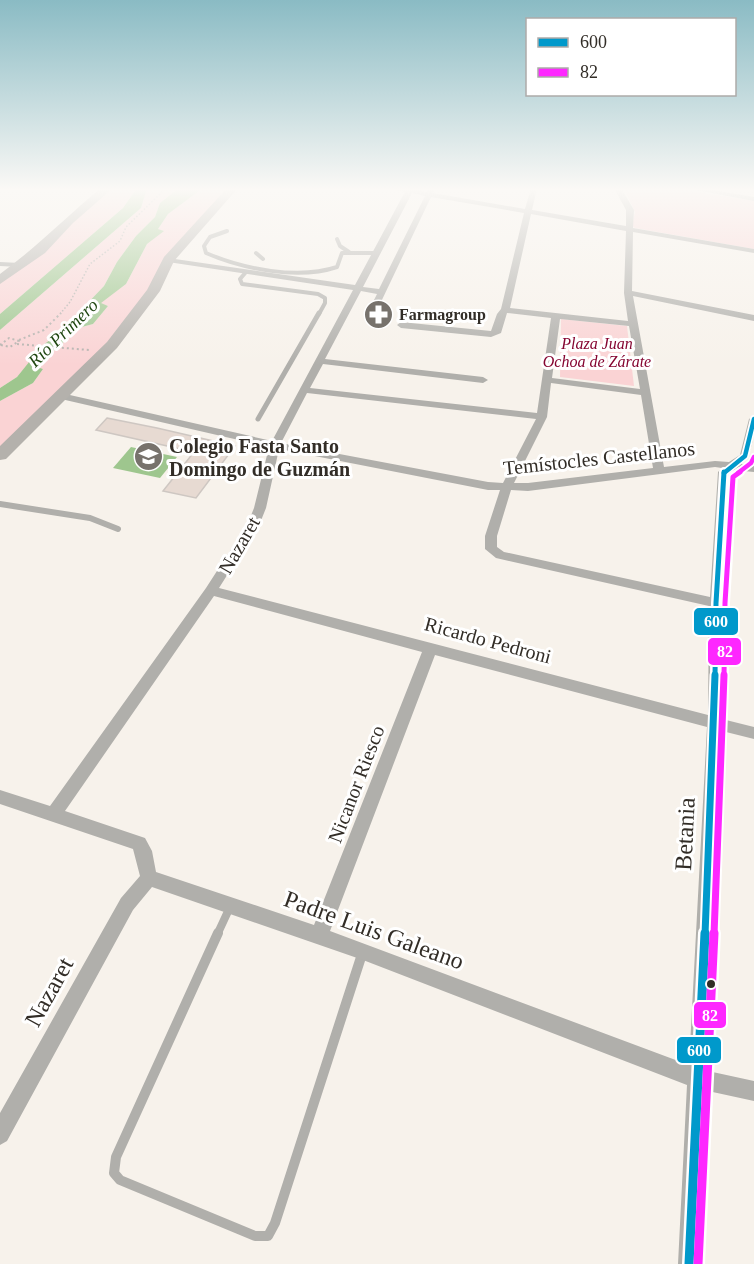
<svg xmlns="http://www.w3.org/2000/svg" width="754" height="1264" viewBox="0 0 754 1264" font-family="'Times New Roman',serif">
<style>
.green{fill:#fad3d4}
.water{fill:#9ec68e}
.building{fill:#e7dad2;stroke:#cec7c2;stroke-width:1.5}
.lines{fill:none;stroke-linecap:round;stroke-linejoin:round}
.path-far1{stroke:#b5b2ae;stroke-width:1.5;stroke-dasharray:1.5 2;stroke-linecap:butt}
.path{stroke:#b5b2ae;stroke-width:2;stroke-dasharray:2 3;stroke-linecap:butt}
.lane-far4{stroke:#b0afab;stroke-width:4}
.lane-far3{stroke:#b0afab;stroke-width:5}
.lane-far2{stroke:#b0afab;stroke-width:6}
.lane-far1{stroke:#b0afab;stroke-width:8}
.lane{stroke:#b0afab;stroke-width:10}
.street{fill:#b0afab;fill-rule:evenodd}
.primary{fill:#b4b1ac;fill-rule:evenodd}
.bus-1-far3-casing{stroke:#fff;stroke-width:8}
.bus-1-far2-casing{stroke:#fff;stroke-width:10}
.bus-1-far1-casing{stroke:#fff;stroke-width:11}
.bus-1-casing{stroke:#fff;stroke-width:14}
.bus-2-far3-casing{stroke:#fff;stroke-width:8}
.bus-2-far2-casing{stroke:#fff;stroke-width:10}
.bus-2-far1-casing{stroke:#fff;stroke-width:11}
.bus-2-casing{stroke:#fff;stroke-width:14}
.bus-1-far3{stroke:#0099cb;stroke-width:4.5}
.bus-1-far2{stroke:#0099cb;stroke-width:5}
.bus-1-far1{stroke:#0099cb;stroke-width:7}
.bus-1{stroke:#0099cb;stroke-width:9}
.bus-2-far3{stroke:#fe27ff;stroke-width:4.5}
.bus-2-far2{stroke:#fe27ff;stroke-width:5}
.bus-2-far1{stroke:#fe27ff;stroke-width:7}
.bus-2{stroke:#fe27ff;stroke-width:9}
.bus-dot{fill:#322d27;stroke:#fff;stroke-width:2}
.labels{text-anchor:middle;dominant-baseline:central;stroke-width:6;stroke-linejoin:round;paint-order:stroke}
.far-poi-label{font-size:16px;font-weight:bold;fill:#322d27;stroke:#fff;text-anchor:start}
.far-park-label{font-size:16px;font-style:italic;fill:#850531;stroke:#fff}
.far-water-label{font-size:18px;font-style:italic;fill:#1f4610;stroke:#fff}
.poi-label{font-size:20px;font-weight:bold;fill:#322d27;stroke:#fff;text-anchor:start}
.street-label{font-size:20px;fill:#322d27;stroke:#fff}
.near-street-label{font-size:24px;fill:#322d27;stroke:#fff}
.line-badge{stroke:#fff;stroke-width:2}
.badge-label{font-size:16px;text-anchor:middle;font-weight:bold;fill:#fff}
</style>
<rect width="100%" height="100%" fill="#f7f2eb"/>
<!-- green -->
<g class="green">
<polygon points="108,188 137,188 123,208 0,314 0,280"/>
<polygon points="147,188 179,188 160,203 155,217 136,236 117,262 104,286 59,333 43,346 17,377 0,388 0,330 141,208"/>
<polygon points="203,188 233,188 168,260 141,309 0,455 0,401 33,383 43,369 34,367 62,344 69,334 78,328 93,324 108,306 100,303 126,284 147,244 163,231 158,229 168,214"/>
<polygon points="624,188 672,188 754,201 754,249 635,228 632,226 635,212"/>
<polygon points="561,319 627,326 634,386 560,377"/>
</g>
<!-- water -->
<g class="water">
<polygon points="137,188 147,188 141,208 0,330 0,314 123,208"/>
<polygon points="179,188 203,188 168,214 158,229 164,231 147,244 126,284 101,303 108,306 93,324 78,328 69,334 62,344 34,366 43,369 33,383 0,401 0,388 17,377 42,346 59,333 104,286 117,262 136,236 155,217 160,203"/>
<polygon points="131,447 177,457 160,478 113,468"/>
</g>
<!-- building -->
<polygon class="building" points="107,418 157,428 235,446 196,498 163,491 194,452 96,430"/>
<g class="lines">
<!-- path-far1 -->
<polyline class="path-far1" points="60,314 70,302 90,264 120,241 126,227 166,188"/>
<!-- path -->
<g class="path">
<polyline points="19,340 44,330 61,313"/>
<polyline points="17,344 89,350"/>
<polyline points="0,345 9,338 19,341 10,347 1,345"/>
</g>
<!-- lane-far4 -->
<g class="lane-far4">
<polyline points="396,188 410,191"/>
<path d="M 227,231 L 210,237 L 204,246 L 206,253 C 243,269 298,280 337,267 L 342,253 L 376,253"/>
<polyline points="337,239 340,246 349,252"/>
<polyline points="256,253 263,259"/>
<polyline points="246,272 240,279 242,284 318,294 325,298 325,303 319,314"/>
</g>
<!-- lane-far3 -->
<polyline class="lane-far3" points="258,419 319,313"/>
<!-- lane-far2 -->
<polyline class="lane-far2" points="0,504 90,518 118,529"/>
<!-- lane-far1 -->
<polyline class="lane-far1" points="217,935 230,907"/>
<!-- lane -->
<polyline class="lane" points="218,933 116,1157 114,1173 120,1180 255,1236 268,1236 275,1223 363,951"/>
<!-- street -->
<g class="street">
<path d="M 407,188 L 427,192 L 428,188 L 435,188 L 433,193 L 525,209 L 531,188 L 537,188 L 532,210 L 626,226 L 626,210 L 614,188 L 621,188 L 634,210 L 633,228 L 754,249 L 754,253 L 633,232 L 632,291 L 754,315 L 754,321 L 633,296 L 664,467 L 715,461 L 729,462 L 740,455 L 749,419 L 754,416 C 754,434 754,452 741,464 L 754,466 L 754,472 L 734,470 L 729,473 L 723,603 L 722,719 L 754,727 L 754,739 L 722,731 L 708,1071 L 754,1081 L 754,1101 L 708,1091 L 700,1264 L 678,1264 L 687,1085 L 363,960 L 152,887 L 133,910 L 7,1141 L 0,1145 L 0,1113 L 121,898 L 140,876 L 133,849 L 0,804 L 0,790 L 50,806 L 206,588 L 248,523 L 254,508 L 269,447 L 61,399 L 56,396 L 61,393 L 272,441 L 353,290 L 168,262 L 164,260 L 168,258 L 355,285 ZM 412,193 L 425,196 L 379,289 L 363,287 ZM 431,197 L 524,213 L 501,309 L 497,314 L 491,331 L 401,322 L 397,325 L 401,328 L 491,337 L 501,333 L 507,313 L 551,318 L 537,413 L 310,388 L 323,364 L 483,383 L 488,380 L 483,377 L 325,359 L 361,291 L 377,294 L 372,304 L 376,307 L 380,304 ZM 531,214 L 626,231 L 624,293 L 628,321 L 510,308 ZM 560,319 L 629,326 L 640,389 L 552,378 ZM 551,383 L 641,395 L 653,468 L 528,483 L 514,483 L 547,417 ZM 307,393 L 536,419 L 503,483 L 488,482 L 281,443 ZM 279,449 L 488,490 L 500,490 L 485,536 L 485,549 L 496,558 L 709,606 L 708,715 L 219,588 L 260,523 L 266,508 ZM 715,467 L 722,468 L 718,472 L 710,597 L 504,552 L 497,547 L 497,536 L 511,490 L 528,491 ZM 214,596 L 422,652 L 314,925 L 156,872 L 152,851 L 145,838 L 65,811 ZM 435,655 L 707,727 L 689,1065 L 330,931 Z"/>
<polygon points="685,188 702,188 754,197 754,201"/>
<polygon points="0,262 20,263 24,265 20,267 0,266"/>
</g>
<!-- primary -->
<g class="primary">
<path d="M 101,188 L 113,188 L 73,223 L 45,253 L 0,284 L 0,274 C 37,247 66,217 101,188 Z"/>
<polygon points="227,188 238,188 174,261 160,291 117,348 6,459 0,460 0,446 107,342 147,290 164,257"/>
</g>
<defs>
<polyline id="bus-1-far3" points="724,473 745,456 754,419"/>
<polyline id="bus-1-far2" points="715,676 716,603 724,472"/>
<polyline id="bus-1-far1" points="705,935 715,675"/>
<polyline id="bus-1" points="689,1264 705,933"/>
<polyline id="bus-2-far3" points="738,473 751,463 754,457"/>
<polyline id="bus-2-far2" points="724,676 725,603 733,477 740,472"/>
<polyline id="bus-2-far1" points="714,935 724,675"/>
<polyline id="bus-2" points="698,1264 714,933"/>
</defs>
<!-- bus-1-far3 casing -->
<use href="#bus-1-far3" class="bus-1-far3-casing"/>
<!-- bus-1-far2 casing -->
<use href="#bus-1-far2" class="bus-1-far2-casing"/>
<!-- bus-1-far1 casing -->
<use href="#bus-1-far1" class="bus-1-far1-casing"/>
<!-- bus-1 casing -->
<use href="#bus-1" class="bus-1-casing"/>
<!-- bus-2-far3 casing -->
<use href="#bus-2-far3" class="bus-2-far3-casing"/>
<!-- bus-2-far2 casing -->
<use href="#bus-2-far2" class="bus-2-far2-casing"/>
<!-- bus-2-far1 casing -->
<use href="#bus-2-far1" class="bus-2-far1-casing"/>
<!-- bus-2 casing -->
<use href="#bus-2" class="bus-2-casing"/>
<!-- bus-1-far3 -->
<use href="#bus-1-far3" class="bus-1-far3"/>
<!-- bus-1-far2 -->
<use href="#bus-1-far2" class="bus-1-far2"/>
<!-- bus-1-far1 -->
<use href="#bus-1-far1" class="bus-1-far1"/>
<!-- bus-1 -->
<use href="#bus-1" class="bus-1"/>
<!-- bus-2-far3 -->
<use href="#bus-2-far3" class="bus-2-far3"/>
<!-- bus-2-far2 -->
<use href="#bus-2-far2" class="bus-2-far2"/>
<!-- bus-2-far1 -->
<use href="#bus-2-far1" class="bus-2-far1"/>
<!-- bus-2 -->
<use href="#bus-2" class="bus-2"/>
</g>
<!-- sky -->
<linearGradient id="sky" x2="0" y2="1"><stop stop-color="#8abbc4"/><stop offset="0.52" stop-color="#fbf9f6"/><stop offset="1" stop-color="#fbf9f6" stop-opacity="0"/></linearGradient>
<rect width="754" height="365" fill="url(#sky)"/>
<!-- icons -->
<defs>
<symbol id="pharmacy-disc" viewBox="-11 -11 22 22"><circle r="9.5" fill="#77726c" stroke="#fff"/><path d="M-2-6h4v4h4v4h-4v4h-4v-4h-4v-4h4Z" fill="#fff"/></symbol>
<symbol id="school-disc" viewBox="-11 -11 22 22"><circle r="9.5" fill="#77726c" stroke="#fff"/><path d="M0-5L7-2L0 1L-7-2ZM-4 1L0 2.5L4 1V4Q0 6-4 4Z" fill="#fff"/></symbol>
</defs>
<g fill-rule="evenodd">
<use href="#pharmacy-disc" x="362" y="298" width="33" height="33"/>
<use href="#school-disc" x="132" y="440" width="33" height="33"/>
</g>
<!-- markers -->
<circle class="bus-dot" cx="711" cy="984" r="5"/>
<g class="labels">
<!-- far-poi labels -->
<g class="far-poi-label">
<text x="399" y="314">Farmagroup</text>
</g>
<!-- far-park labels -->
<g class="far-park-label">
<text x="597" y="343">Plaza Juan<tspan x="597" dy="18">Ochoa de Zárate</tspan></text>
</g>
<!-- far-water labels -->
<g class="far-water-label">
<text transform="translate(63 333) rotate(-44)">Río Primero</text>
</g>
<!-- poi labels -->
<g class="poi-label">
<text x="169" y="446">Colegio Fasta Santo<tspan x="169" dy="23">Domingo de Guzmán</tspan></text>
</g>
<!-- street labels -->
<g class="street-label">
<text transform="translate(599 458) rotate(-6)">Temístocles Castellanos</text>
<text transform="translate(239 545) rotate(-60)">Nazaret</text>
<text transform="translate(488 640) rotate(15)">Ricardo Pedroni</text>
<text transform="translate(356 784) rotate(-69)">Nicanor Riesco</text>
</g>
<!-- near-street labels -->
<g class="near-street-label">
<text transform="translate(685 834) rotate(-87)">Betania</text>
<text transform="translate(374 930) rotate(20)">Padre Luis Galeano</text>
<text transform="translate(49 992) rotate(-61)">Nazaret</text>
</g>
</g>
<g class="line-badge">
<rect x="693" y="607" width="46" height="29" rx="6" fill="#0099cb"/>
<rect x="707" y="637" width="35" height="29" rx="6" fill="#fe27ff"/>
<rect x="693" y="1001" width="34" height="28" rx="6" fill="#fe27ff"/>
<rect x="676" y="1036" width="46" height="28" rx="6" fill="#0099cb"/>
</g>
<g class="badge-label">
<text x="716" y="627">600</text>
<text x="725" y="657">82</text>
<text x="710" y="1021">82</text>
<text x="699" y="1056">600</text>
</g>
<!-- legend -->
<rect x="526" y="18" width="210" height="78" fill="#ffffff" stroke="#adaba9" stroke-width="1.5"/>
<rect x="538" y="38" width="30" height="9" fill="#0099cb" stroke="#adaba9" stroke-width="1.5"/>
<text x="580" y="48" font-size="18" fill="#322d27">600</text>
<rect x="538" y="68" width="30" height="9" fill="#fe27ff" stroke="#adaba9" stroke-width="1.5"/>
<text x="580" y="78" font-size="18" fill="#322d27">82</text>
</svg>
